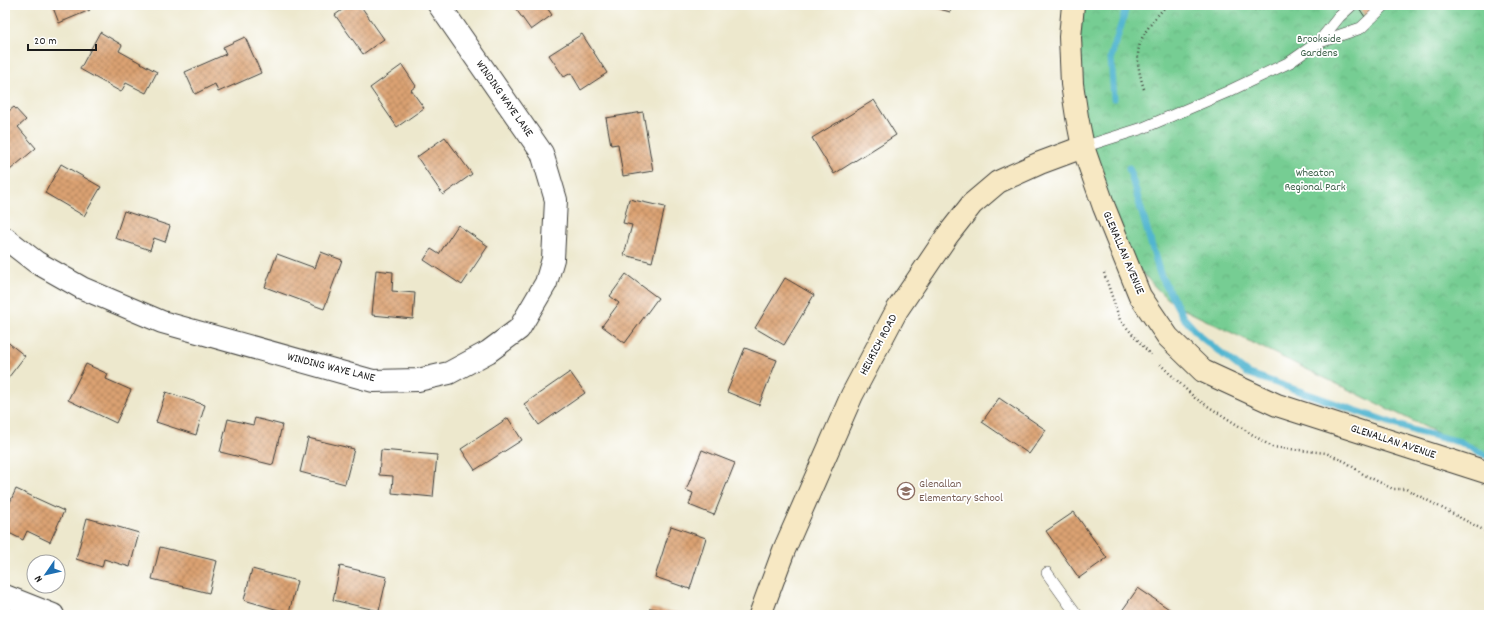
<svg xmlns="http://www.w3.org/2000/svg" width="1494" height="620" viewBox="0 0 1494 620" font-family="Dekko,sans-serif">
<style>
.park{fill:url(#park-crowns);stroke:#497458}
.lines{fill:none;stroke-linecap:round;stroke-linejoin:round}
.stream{stroke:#51b5d0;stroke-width:7}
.building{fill:url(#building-cross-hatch)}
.lane-casing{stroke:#3b3b37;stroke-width:12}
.street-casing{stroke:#3b3b37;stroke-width:24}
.secondary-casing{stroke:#3b3b37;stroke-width:24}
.path{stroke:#3b3b37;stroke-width:2.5;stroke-dasharray:1 3;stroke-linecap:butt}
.lane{stroke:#fff;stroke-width:11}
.street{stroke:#fff;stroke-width:22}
.secondary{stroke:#f7e8c3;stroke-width:22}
.labels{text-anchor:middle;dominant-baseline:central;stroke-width:3.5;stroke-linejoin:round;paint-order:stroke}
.park-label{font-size:12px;fill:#40634c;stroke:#fff}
.street-label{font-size:12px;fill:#1c1c1c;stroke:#fff}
.education-label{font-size:12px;fill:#785e54;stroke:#fff;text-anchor:start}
</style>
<defs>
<pattern id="park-crowns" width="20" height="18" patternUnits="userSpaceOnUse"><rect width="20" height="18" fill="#76cd93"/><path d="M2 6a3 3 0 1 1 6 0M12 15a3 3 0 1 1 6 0" fill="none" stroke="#66af7e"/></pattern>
<pattern id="building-cross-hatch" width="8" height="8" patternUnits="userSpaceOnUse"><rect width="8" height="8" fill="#dba272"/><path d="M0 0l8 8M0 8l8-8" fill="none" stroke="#b1835d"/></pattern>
</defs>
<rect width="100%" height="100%" fill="#fff"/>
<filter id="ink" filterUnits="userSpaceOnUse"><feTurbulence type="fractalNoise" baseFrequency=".025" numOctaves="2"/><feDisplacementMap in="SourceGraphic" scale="8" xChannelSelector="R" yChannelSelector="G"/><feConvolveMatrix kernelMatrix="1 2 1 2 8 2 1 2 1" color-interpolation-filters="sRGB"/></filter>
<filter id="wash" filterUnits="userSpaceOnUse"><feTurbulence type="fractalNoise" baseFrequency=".012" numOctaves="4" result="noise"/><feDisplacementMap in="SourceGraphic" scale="16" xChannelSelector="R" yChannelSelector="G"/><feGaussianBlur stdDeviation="0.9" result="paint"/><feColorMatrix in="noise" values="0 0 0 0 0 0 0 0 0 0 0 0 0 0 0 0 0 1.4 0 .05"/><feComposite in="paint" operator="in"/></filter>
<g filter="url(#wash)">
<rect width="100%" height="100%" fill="#ede8cd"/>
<!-- park -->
<polygon class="park" points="1080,5 1489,5 1489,458 1177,306 1161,293 1131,261 1080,168"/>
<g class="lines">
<!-- stream -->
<g class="stream">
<polyline points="1114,98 1111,57 1123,19 1126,5"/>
<polyline points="1129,168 1160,274 1183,317 1201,337 1247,373 1415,431 1460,442 1489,457"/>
</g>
</g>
<g id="blocks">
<!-- building -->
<g class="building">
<polygon points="52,5 87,5 90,10 59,23"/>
<polygon points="349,5 360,5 384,39 363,54 335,15"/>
<polygon points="513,5 545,5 552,15 531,30"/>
<polygon points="926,5 952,5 950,12"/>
<polygon points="1363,5 1370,5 1374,10 1365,17 1359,8"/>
<polygon points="100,32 122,45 119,51 157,72 146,93 126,83 121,92 80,69"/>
<polygon points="582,34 607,73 581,90 571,73 564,77 549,55"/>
<polygon points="245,37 261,73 218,92 215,84 195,94 185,72 226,54 223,47"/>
<polygon points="402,65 416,86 411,90 424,108 397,127 370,88"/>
<polygon points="874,100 896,135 834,174 812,138"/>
<polygon points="14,107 26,120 18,127 36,148 10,170 5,165 5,114"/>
<polygon points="643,112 653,171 623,176 618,144 611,145 606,118"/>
<polygon points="445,137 472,174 443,195 417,157"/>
<polygon points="61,164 101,187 84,216 45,193"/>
<polygon points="629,199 665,207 652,262 624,255 632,225 623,223"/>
<polygon points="124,211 170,226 165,242 154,238 150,250 115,238"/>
<polygon points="458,225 488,246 462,285 424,260 431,249 439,254"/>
<polygon points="321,252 342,260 324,309 265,287 277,254 315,268"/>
<polygon points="376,270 393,272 392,291 415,293 413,319 372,315"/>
<polygon points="626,274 658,298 625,343 602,326 619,303 610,296"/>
<polygon points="785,278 814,295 784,345 755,328"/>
<polygon points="5,340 25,356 5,382"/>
<polygon points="745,348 777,360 759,405 727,392"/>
<polygon points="86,364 108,374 106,379 131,390 116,423 68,400"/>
<polygon points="570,372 585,393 539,425 524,404"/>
<polygon points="166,392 205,405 196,435 156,422"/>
<polygon points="999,398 1046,430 1029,454 982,422"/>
<polygon points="255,418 282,425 273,465 220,452 228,419 253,425"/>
<polygon points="508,418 522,440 475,470 461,449"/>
<polygon points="308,438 354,449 345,484 300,472"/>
<polygon points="381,450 437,455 433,497 392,493 393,476 379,475"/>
<polygon points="702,450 735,463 714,515 689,505 693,493 686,490"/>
<polygon points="16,489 64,511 50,542 27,531 23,540 5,531 5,513"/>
<polygon points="1074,512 1107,558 1079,578 1046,531"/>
<polygon points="87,518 139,533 130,567 104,559 102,567 76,559"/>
<polygon points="671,526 706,538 690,589 655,577"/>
<polygon points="160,547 217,561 209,593 152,579"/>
<polygon points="340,566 387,577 379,611 333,600"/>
<polygon points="252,569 297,581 289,613 244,600"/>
<polygon points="1138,588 1178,615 1119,615"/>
<polygon points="650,608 681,613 681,615 649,615"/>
</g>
</g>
</g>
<g filter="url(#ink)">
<use href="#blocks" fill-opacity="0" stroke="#3b3b37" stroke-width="1"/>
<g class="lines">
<defs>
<g id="lane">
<polyline points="1318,43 1339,17 1352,5"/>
<polyline points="1083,147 1143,128 1227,92 1290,62 1317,43 1361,28 1385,5"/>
<polyline points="1047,573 1077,615"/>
</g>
<g id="street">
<polyline points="5,238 36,262 82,288 162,322 373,381 418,380 449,373 488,352 519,329 546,283 553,259 556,200 542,153 439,5"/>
<polyline points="5,596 53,615"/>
</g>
<g id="secondary">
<polyline points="1073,5 1070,37 1072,84 1077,117 1083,147 1104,207 1140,296 1168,337 1203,371 1277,405 1489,473"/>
<polyline points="760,615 784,550 852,395 897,310 947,236 972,204 998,182 1040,163 1083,147"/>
</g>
</defs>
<!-- lane casing -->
<use href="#lane" class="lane-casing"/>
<!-- street casing -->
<use href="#street" class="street-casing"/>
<!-- secondary casing -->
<use href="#secondary" class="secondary-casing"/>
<!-- path -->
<g class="path">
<path d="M 1235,5 C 1246,9 1258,13 1268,5"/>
<path d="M 1144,89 C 1131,48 1139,36 1167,5"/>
<polyline points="1104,273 1120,320 1151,355"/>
<polyline points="1160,364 1195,398 1272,447 1326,453 1346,462 1363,474 1393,489 1406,489 1489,533"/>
</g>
<!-- lane -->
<use href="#lane" class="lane"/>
<!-- street -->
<use href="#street" class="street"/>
<!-- secondary -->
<use href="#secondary" class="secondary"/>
</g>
</g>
<!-- icons -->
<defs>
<symbol id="school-ring" viewBox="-11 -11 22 22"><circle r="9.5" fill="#fff" stroke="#8d6e63" stroke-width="1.5"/><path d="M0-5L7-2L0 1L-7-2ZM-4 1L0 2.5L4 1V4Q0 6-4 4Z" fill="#8d6e63"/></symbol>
</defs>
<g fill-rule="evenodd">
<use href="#school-ring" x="896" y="481" width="20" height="20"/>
</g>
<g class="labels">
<!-- park labels -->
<g class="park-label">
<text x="1319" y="39">Brookside<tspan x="1319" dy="14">Gardens</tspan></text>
<text x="1315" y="173">Wheaton<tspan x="1315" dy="14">Regional Park</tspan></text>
</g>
<!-- street labels -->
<g class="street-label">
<text transform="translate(504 99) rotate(55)">WINDING WAYE LANE</text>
<text transform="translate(1123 253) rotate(67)">GLENALLAN AVENUE</text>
<text transform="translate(879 345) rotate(-62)">HEURICH ROAD</text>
<text transform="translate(331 368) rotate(14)">WINDING WAYE LANE</text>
<text transform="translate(1393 442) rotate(18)">GLENALLAN AVENUE</text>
</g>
<!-- education labels -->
<g class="education-label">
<text x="919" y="484">Glenallan<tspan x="919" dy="14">Elementary School</tspan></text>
</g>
</g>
<!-- margin -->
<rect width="1494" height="620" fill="none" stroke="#fff" stroke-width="20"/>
<!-- north arrow -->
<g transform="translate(46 574) rotate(236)"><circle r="19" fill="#ffffff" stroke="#a4a4a4"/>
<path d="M0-3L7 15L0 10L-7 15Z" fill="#1f6fb2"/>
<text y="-6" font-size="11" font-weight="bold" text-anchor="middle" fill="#1c1c1c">N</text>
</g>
<!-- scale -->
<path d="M28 44v6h68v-6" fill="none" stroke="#1c1c1c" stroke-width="2"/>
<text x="34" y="44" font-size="12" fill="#1c1c1c" stroke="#ffffff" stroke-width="3" paint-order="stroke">20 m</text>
</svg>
